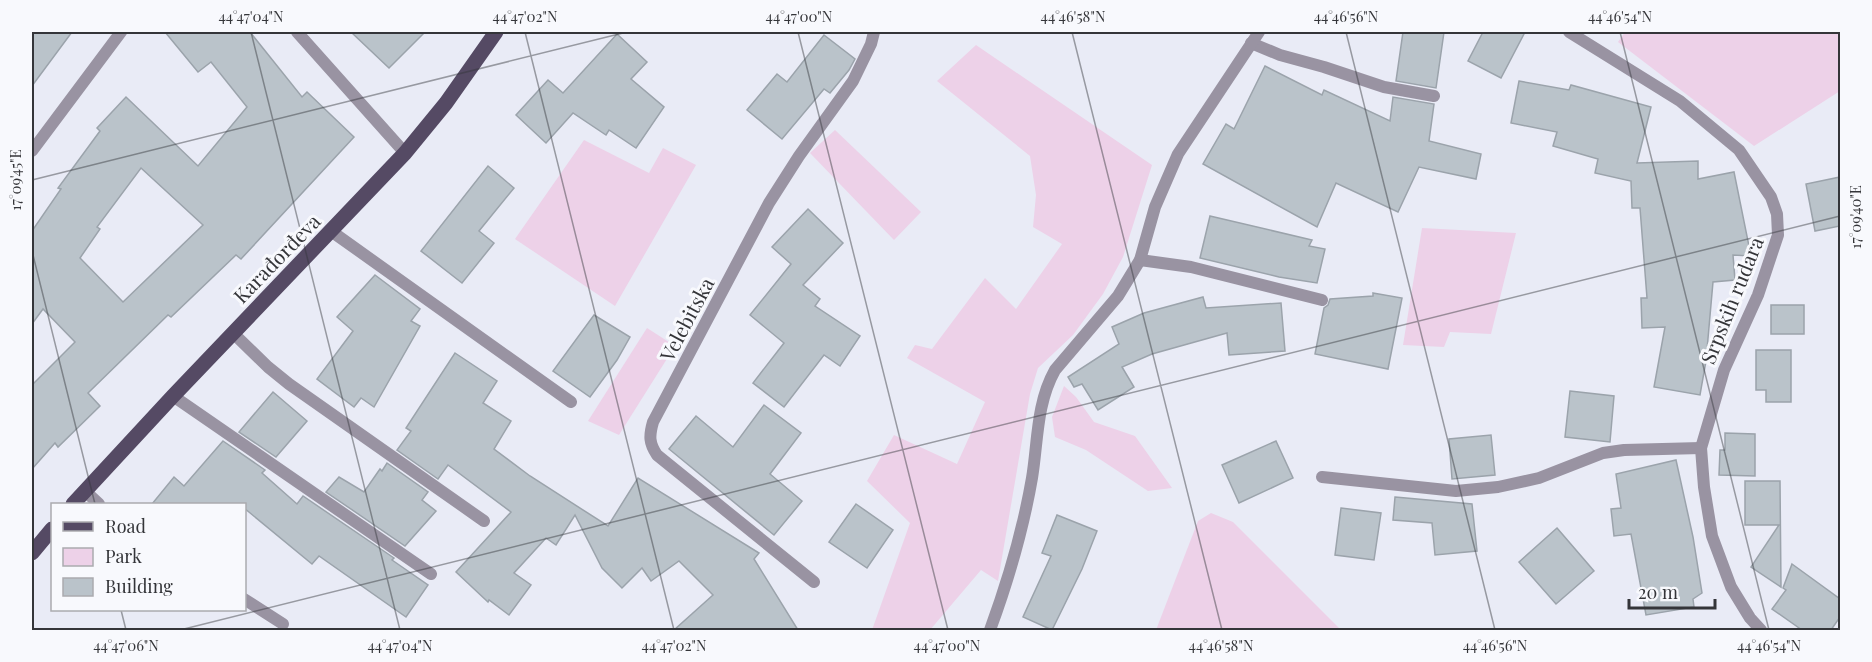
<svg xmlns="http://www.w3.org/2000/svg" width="1872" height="662" viewBox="0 0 1872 662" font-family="'Playfair Display',serif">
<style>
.green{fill:#edd1e8}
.building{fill:#bac3ca;stroke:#9ba3ab;stroke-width:1.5;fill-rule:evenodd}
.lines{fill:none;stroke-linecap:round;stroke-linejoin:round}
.minor{stroke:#9993a2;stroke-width:12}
.tertiary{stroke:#9993a2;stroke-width:12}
.primary{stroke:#554a64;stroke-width:15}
.ticks{fill:none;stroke:#343539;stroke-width:1.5;stroke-opacity:0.45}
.labels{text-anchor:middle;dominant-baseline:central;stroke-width:6;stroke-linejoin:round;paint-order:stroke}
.street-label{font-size:20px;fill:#343539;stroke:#f8f9fd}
.neatline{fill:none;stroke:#343539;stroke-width:2}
.ticks-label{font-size:15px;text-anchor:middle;fill:#343539}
</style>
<rect width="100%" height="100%" fill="#e9ebf6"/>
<!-- green -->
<g class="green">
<polygon points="1625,32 1840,32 1840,91 1754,146 1618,42"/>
<polygon points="976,45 1152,165 1123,257 1103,294 1073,335 1038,368 1030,394 998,581 981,570 930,630 872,630 910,523 867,481 894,435 957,464 985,402 907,358 915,345 932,349 985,278 1016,309 1062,244 1033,227 1036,195 1030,156 937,81"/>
<polygon points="835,130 921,212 894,240 810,153"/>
<polygon points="584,140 649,173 663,148 696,165 615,306 515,239"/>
<polygon points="1422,228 1516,233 1491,334 1450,332 1444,347 1403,345"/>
<polygon points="647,328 675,346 619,435 588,421"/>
<polygon points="1064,386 1076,397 1094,422 1135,436 1172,488 1148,491 1086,450 1055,437 1052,417"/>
<polygon points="1211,513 1233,522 1341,630 1156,630 1198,521"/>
</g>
<!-- building -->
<g class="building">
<polygon points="32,32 72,32 32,86"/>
<path d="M 165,32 L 250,32 L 302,97 L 307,92 L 354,137 L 241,259 L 236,255 L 171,317 L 168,315 L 88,393 L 100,406 L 58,447 L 55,443 L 32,469 L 32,385 L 75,342 L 43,309 L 32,324 L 32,231 L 61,189 L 58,188 L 100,131 L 97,128 L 126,97 L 198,166 L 247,107 L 211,62 L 198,72 ZM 141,168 L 203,225 L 123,302 L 80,258 L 100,229 L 97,227 Z"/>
<polygon points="351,32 425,32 389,68"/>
<polygon points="1403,32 1444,32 1436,88 1396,81"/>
<polygon points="1483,32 1525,32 1501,78 1468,61"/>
<polygon points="617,34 647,62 631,79 664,107 636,148 609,130 606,135 573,113 546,143 516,115 548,80 563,93"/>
<polygon points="824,35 855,59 849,70 830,93 824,89 782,139 747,110 777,74 787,82"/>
<polygon points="1265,66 1322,95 1324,90 1390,121 1393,97 1434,104 1429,141 1481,154 1476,179 1419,167 1398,212 1336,183 1317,227 1203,164 1226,124 1234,129"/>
<polygon points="1519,81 1569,90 1571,85 1651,107 1637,163 1698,161 1698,179 1734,172 1751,256 1733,255 1735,280 1713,282 1706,361 1700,395 1654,387 1665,327 1642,328 1641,298 1647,298 1640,208 1632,208 1631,181 1595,173 1598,159 1553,146 1557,132 1511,123"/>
<polygon points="488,166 514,188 479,231 494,243 462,283 421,251"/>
<polygon points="1840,177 1840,226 1815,231 1806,184"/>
<polygon points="808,209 843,243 803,285 820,299 815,306 860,336 840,366 824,355 784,407 753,383 784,343 750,315 791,264 772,247"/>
<polygon points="1210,216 1312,240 1309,246 1325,249 1317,283 1279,277 1200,258"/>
<polygon points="375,275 420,309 411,321 420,326 374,407 361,398 354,407 317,379 353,331 337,317"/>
<polygon points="1373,293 1402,298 1388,369 1315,354 1324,308 1328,305 1330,299 1373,296"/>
<polygon points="1203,297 1206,308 1281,303 1285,351 1229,355 1227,333 1152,354 1122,367 1134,387 1098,410 1082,384 1074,387 1068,377 1119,344 1112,327 1144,313"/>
<rect x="1771" y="305" width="33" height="29"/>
<polygon points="594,315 630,337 617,360 590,397 553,371"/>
<polygon points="1756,350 1791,350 1791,402 1766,402 1766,390 1756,390"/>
<polygon points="455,353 497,381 483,403 511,421 494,449 530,476 608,526 638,478 759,553 754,559 798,630 674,630 713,595 679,561 651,581 642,568 622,588 602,568 575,515 556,545 546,538 514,573 531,585 509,615 489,600 488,602 456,572 511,512 448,465 438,479 397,450 411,431 406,428"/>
<polygon points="1570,391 1614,396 1610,442 1565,437"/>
<polygon points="273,392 307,421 276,457 239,432"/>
<polygon points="764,405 801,433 770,474 802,501 774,535 669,449 696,416 733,447"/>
<polygon points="1725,433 1755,434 1755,476 1719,475 1720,450 1725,450"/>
<polygon points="1491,435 1495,475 1452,479 1449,439"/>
<polygon points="223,441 265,470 262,473 297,504 303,496 394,558 392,560 428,585 406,617 319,556 312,564 244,508 244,504 152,504 174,477 184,486"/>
<polygon points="1276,441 1293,478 1239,503 1222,465"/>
<polygon points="1676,460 1693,537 1702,593 1693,599 1694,607 1646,615 1631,534 1614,536 1611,509 1621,508 1616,474"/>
<polygon points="387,463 428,492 422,500 436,511 405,546 326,492 339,477 364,492 380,469 382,471"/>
<polygon points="1745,481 1780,481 1781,587 1751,567 1779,525 1745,525"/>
<polygon points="1395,497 1472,504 1477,551 1435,555 1432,523 1393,520"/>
<polygon points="856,504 893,530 867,568 829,542"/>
<polygon points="1341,508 1381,513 1374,560 1335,555"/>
<polygon points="1057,515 1097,531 1082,569 1052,630 1023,617 1051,556 1042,553"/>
<polygon points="1557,528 1594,571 1556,604 1519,562"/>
<polygon points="1792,564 1840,599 1840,617 1831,630 1802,630 1772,609 1786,590 1783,588"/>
</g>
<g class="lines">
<!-- minor -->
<g class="minor">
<polyline points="1569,32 1680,101 1739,150 1771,197 1777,214 1778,235 1758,295 1724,370 1701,448 1704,487 1712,536 1731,587 1750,618 1761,630"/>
<polyline points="1251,43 1280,55 1324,67 1384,87 1434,96"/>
<polyline points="32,151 121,32"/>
<polyline points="331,231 571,402"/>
<polyline points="1140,260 1191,267 1322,300"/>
<polyline points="233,333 268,367 289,384 484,521"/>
<polyline points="173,396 431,574"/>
<polyline points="1322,477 1456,491 1498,487 1539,478 1603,453 1624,450 1701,448"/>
<polyline points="85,491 99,504"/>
<path d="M 814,582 L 657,455 C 649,443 649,436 653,422 L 769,203 L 799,156 L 853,81 L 871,44 L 874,32"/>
<polyline points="244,599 283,624"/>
<path d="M 990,630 C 1008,581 1023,530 1032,478 C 1038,442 1036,404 1055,370 L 1118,296 L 1140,260 L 1155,207 L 1178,154 L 1259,32"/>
</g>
<!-- tertiary -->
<polyline class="tertiary" points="297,32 405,153"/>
<!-- primary -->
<g class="primary">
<polyline points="73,504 173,396 405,153 446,103 496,32"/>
<polyline points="32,553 52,529"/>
</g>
</g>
<!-- ticks -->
<path class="ticks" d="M 251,32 L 400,630M 525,32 L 674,630M 798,32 L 948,630M 1072,32 L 1222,630M 1346,32 L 1495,630M 1620,32 L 1769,630M 32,180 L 627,32M 32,251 L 95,504M 121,610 L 126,630M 180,630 L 1840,216"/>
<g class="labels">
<!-- street labels -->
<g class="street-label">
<text transform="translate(276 258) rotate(-46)">Karađorđeva</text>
<text transform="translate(1731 300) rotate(-68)">Srpskih rudara</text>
<text transform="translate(686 319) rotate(-62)">Velebitska</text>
</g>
</g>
<!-- border -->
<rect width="1872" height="662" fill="none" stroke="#f8f9fd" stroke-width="66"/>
<!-- legend -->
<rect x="51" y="503" width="195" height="108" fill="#f8f9fd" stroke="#aaabaf" stroke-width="1.5"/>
<rect x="63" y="522" width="30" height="9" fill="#554a64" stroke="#aaabaf" stroke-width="1.5"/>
<text x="105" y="533" font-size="18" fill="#343539">Road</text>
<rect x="63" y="548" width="30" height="18" fill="#edd1e8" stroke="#aaabaf" stroke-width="1.5"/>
<text x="105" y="563" font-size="18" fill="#343539">Park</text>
<rect x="63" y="578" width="30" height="18" fill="#bac3ca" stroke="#aaabaf" stroke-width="1.5"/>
<text x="105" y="593" font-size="18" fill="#343539">Building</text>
<!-- scale -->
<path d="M1629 599v9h86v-9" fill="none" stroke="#343539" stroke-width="3"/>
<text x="1638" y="599" font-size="18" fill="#343539" stroke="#f8f9fd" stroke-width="4.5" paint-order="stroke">20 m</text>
<rect x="33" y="33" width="1806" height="596" class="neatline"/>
<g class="ticks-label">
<text x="251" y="22">44°47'04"N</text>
<text x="525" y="22">44°47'02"N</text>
<text x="799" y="22">44°47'00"N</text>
<text x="1073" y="22">44°46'58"N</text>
<text x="1346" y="22">44°46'56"N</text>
<text x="1620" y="22">44°46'54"N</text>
<text transform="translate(16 180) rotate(-90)" y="5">17°09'45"E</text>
<text transform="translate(1856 217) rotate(-90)" y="5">17°09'40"E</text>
<text x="126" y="651">44°47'06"N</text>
<text x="400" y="651">44°47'04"N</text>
<text x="674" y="651">44°47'02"N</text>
<text x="947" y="651">44°47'00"N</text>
<text x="1221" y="651">44°46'58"N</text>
<text x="1495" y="651">44°46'56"N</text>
<text x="1769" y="651">44°46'54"N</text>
</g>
</svg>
